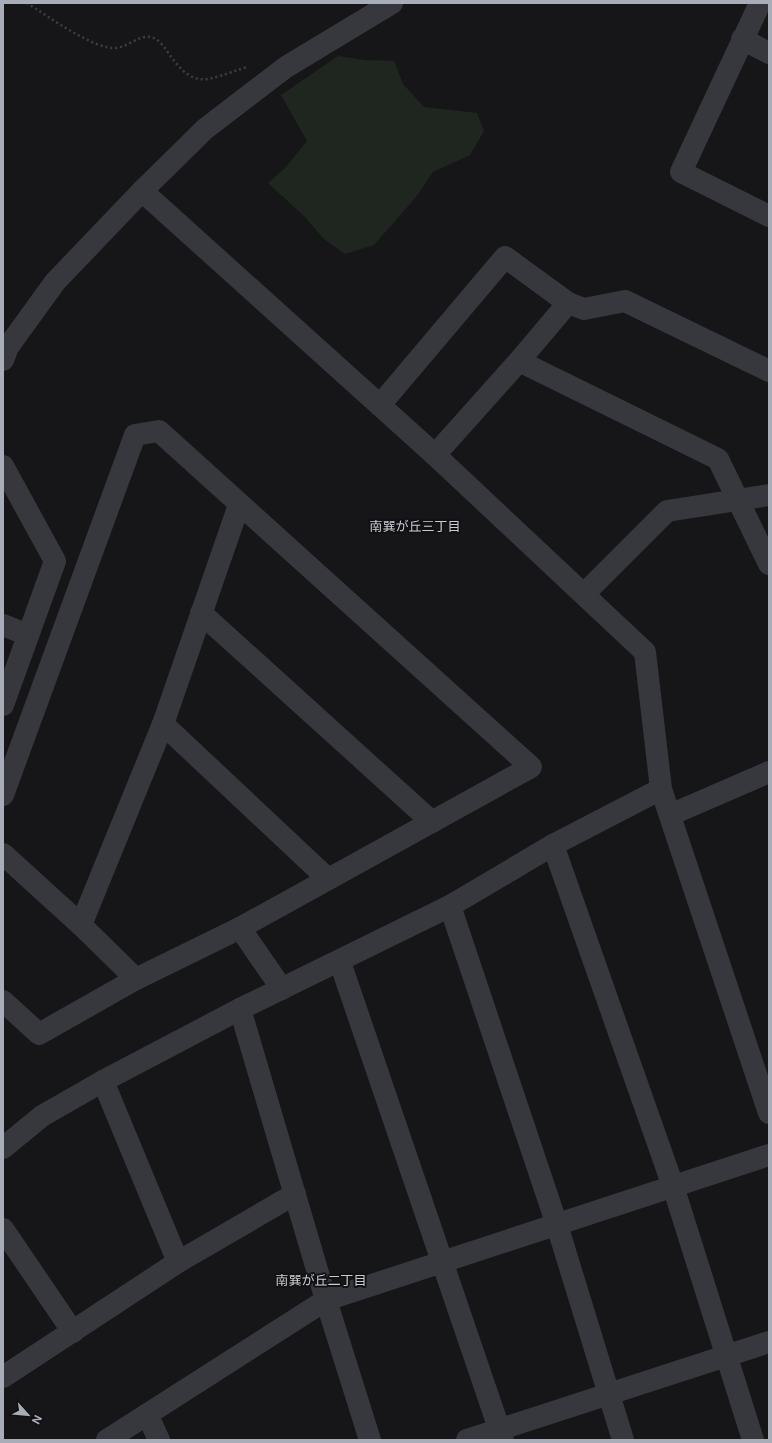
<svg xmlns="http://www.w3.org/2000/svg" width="772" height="1443" viewBox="0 0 772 1443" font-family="Inter,'Noto Sans JP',sans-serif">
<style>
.green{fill:#1e261f}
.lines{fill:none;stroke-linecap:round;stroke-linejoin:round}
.path{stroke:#3d3f44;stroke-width:2.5;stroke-dasharray:2 3;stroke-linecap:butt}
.minor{stroke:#37383d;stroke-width:22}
.labels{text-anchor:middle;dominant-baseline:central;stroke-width:4;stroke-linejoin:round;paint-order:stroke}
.neighbourhood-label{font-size:13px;fill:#c9ccd4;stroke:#111113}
</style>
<rect width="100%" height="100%" fill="#161618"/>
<!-- green -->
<polygon class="green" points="338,56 364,60 394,61 403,84 424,107 477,113 484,131 470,155 433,172 416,197 374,245 345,254 324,239 304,216 268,183 286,167 307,141 281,95"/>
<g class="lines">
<!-- path -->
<path class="path" d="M 27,3 C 46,15 94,50 116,48 C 128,47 138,35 151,37 C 158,39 163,45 167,51 C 195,92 205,80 247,67"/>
<!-- minor -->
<g class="minor">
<polyline points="760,3 681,172 769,216"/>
<polyline points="742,39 769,53"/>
<polyline points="142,191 435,455 645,652 661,789 769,1113"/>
<polyline points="3,360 8,347 55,282 142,191 205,129 286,67 392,3"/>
<polyline points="519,361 568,303 584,309 625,301 769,371"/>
<polyline points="380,405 505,257 568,303"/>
<polyline points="435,455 519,361 718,459 769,564"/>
<polyline points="3,466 55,561 3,705"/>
<polyline points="584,594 667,511 769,495"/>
<polyline points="201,613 432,822"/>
<polyline points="3,625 28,635"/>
<polyline points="163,724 328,879"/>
<polyline points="3,795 135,435 159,431 531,767 240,928 136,979 81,925 3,854"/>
<polyline points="670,815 769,772"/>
<polyline points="553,845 673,1186 753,1440"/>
<polyline points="450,906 557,1225 623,1440"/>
<polyline points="81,925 163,724 239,505"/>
<polyline points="240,928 282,989"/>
<polyline points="340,962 503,1440"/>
<polyline points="3,1001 39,1034 136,979"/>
<polyline points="240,1009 326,1300 370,1440"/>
<polyline points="3,1148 42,1116 103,1081 240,1009 450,906 553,845 661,789"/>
<polyline points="3,1229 73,1332"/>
<polyline points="178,1262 295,1194"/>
<polyline points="3,1377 178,1262 103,1081"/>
<polyline points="148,1416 159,1440"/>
<polyline points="107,1440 326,1300 769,1155"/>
<polyline points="467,1440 769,1342"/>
</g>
</g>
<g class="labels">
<!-- neighbourhood labels -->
<g class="neighbourhood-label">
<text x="415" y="526">南巽が丘三丁目</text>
<text x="321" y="1280">南巽が丘二丁目</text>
</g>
</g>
<!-- border -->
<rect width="772" height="1443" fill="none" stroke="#a8adb8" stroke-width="8"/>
<!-- north arrow -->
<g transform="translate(28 1415) rotate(117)" stroke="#111113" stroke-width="3" paint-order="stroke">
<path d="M0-3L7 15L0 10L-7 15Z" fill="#a8adb8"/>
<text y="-6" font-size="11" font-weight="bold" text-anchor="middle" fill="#a8adb8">N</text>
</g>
</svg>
